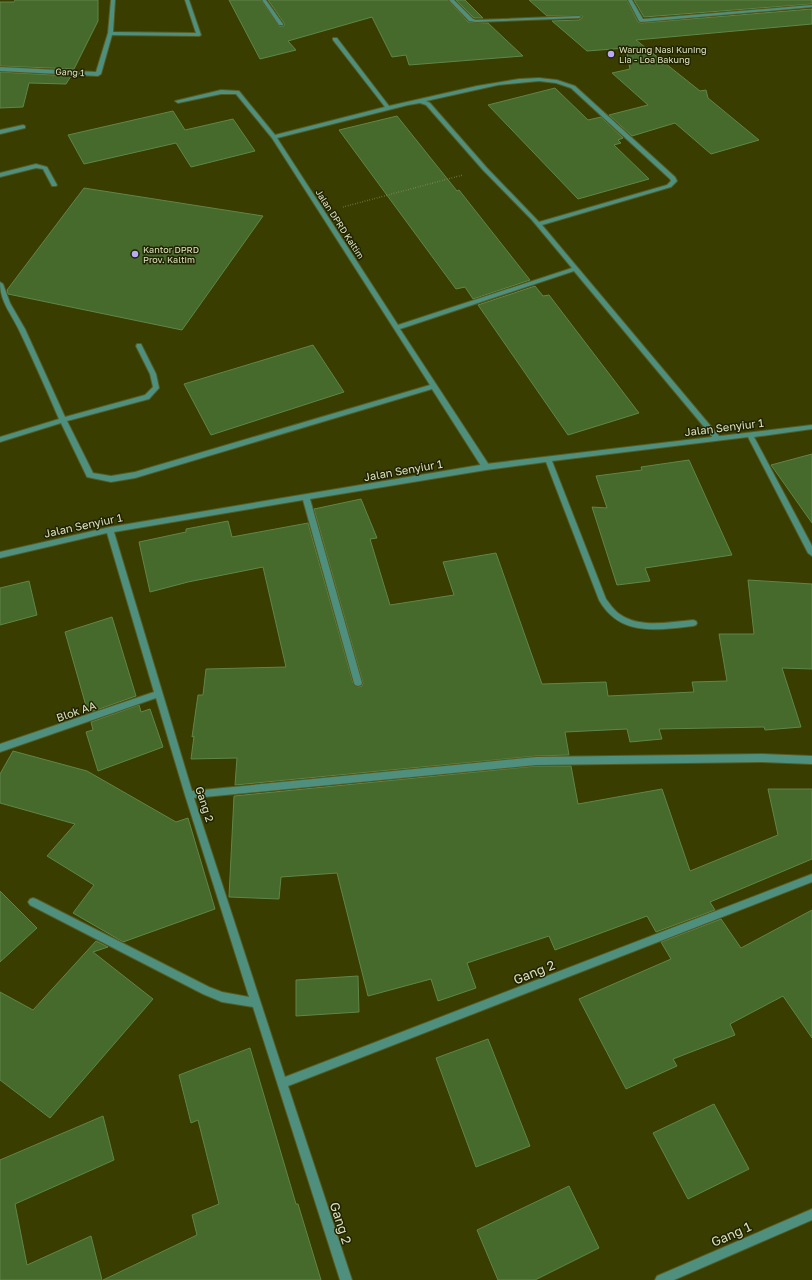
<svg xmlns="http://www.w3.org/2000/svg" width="812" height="1280" viewBox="0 0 812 1280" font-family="'Golos Text',sans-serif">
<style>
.building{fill:#46692c;stroke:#618548}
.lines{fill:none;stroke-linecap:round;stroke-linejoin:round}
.service-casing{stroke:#565b22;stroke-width:2}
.minor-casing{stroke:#565b22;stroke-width:2}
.path{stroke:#909464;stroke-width:1.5;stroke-dasharray:0.5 2;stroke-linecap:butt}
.service{fill:#4f8f7d;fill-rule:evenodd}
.minor{fill:#4f8f7d;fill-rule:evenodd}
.poi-dot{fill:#bbaaf6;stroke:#202304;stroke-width:1.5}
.labels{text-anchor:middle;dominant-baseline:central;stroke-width:3;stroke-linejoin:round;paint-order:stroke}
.far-poi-label{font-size:9px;fill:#dce1bc;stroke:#202304;text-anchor:start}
.far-street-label{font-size:9px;fill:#dce1bc;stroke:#202304}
.street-label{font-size:11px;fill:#dce1bc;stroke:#202304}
.near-street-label{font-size:13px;fill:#dce1bc;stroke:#202304}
</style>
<rect width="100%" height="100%" fill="#393d00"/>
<!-- building -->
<g class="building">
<polygon points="15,0 98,0 98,21 74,69 0,66 0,2 14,2"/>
<polygon points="229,0 261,0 279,26 284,26 284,23 268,0 448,0 468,22 488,23 523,56 409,65 406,55 392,57 372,17 288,41 296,50 260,59"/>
<polygon points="456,0 465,0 483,18 474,18"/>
<polygon points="529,0 627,0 638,22 641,23 812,9 812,24 636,40 700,91 706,90 708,98 759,140 711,154 675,123 632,136 609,115 648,105 612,73 630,69 626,48 587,51 552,21 579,20 582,18 582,16 547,16"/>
<polygon points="634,0 812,0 812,4 644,17"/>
<polygon points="0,72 71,76 66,84 29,83 23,107 0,108"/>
<polygon points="555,88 588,120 601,117 623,138 618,140 621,143 614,145 649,179 578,199 488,105"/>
<polygon points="173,111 185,130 233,119 255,151 191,167 176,143 84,164 68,135"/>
<polygon points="397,116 457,191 459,190 530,280 473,299 465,287 456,289 339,130"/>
<polygon points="84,188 263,216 182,330 8,294 7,290"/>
<polygon points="535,286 543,296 549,295 639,413 568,435 478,305"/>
<polygon points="313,345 344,392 211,435 184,384"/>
<polygon points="812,454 812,523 771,465"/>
<polygon points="689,460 732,555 645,568 650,581 617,585 592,507 607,508 596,476 642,470 641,467"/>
<polygon points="361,499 377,538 370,539 390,605 454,595 443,562 496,553 542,684 606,682 608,696 694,692 692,682 727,681 719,634 754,634 748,580 812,584 812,669 782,668 801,727 765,730 764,727 659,729 662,739 630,742 627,729 565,732 569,755 536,756 235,785 237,758 191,759 194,736 192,737 198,695 203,695 206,669 286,667 263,567 188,582 150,592 139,542 186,532 186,529 228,521 232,537 308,523 353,683 358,687 362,686 363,683 314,509"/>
<polygon points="29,581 37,615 0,625 0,588"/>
<polygon points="112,617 136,696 88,713 65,632"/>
<polygon points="139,705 141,712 150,709 163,747 98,771 86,732 93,730 91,722"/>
<polygon points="13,751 87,771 176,822 188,818 215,909 123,942 73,913 94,885 47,856 75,824 0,803 0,774"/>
<polygon points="536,766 571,766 578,804 662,789 690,871 778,835 768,789 812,789 812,859 710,902 715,910 656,932 647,916 555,950 549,936 467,963 476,988 438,1001 431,979 368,996 337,873 281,877 279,899 229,897 234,796"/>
<polygon points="0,891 37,928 0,962"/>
<polygon points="812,910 812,1038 783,996 730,1024 735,1035 673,1059 677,1066 626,1089 579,999 671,959 661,942 721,919 741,948"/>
<polygon points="96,941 108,947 93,952 153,999 50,1118 0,1080 0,992 33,1010"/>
<polygon points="358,976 359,1012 296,1016 296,980"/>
<polygon points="488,1039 530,1146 476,1167 436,1058"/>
<polygon points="250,1048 296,1204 298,1204 321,1280 103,1280 197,1235 192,1215 219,1204 198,1120 191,1123 179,1075"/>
<polygon points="714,1104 749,1169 688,1199 653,1133"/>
<polygon points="103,1116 114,1160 15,1204 27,1265 91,1236 102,1280 0,1280 0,1160"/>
<polygon points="569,1186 599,1248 535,1280 498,1280 477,1230"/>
</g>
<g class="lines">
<defs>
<g id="service">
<path d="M 333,38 L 337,38 L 389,106 L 477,86 L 519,79 L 539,78 L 557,80 L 575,86 L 675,177 L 677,181 L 671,187 L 542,225 L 719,436 L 720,438 L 719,440 L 715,440 L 574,271 L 400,329 L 489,465 L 490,467 L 489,469 L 483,469 L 432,389 L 135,478 L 111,482 L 87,477 L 61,423 L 0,442 L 0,437 L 59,419 C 46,389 33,359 19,330 C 11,313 0,302 0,282 L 3,284 L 10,303 L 25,329 L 65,417 L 145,395 L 153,387 L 150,374 L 136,346 L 137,344 L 141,344 L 156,374 L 159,388 L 149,399 L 67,421 L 93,473 L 111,476 L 135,472 L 430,385 L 272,138 L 236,94 L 221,94 L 178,103 L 175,101 L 221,90 L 239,91 L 275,135 L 385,107 L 333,40 ZM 539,81 L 556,83 L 571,88 L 670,179 L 671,181 L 667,185 L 539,222 L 487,168 L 430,103 L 426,101 L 498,85 ZM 420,103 L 426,105 L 483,170 L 532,220 L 572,268 L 398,325 L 277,138 L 408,105 Z"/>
<polygon points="23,125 25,126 25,128 0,134 0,130"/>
<polygon points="36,164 47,167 57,185 56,186 52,186 43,169 36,168 0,177 0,173"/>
</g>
<g id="minor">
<polygon points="111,0 115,0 113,32 196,33 185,0 189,0 201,35 199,36 112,35 101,74 98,76 0,71 0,67 96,72 108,33"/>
<polygon points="262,0 266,0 283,24 283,25 279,25"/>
<polygon points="449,0 454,0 473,19 476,20 579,16 581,17 579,18 476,22 469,21"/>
<polygon points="628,0 632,0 643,19 812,5 812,7 641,22 639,21"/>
<path d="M 812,425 L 812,429 L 754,437 L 812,546 L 812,556 L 808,553 L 748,437 L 552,461 L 606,599 C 610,604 613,609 618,613 C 639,629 668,622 693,620 L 696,621 L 697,623 L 696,625 L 693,626 C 657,630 620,637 599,600 L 546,462 L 486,470 L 310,499 L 362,683 L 361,685 L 358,686 L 355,685 L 354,683 L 303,500 L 114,532 L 192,791 L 536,757 L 762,754 L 812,756 L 812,764 L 762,762 L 536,765 L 194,798 L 285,1077 L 812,874 L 812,882 L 288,1086 L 352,1280 L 340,1280 L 253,1007 L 222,1002 L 203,994 L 30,905 L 28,902 L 30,899 L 33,898 L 36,899 L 209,987 L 222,992 L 249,997 L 185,795 L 156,698 L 0,752 L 0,744 L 154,692 L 107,533 L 0,558 L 0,552 L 110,527 L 486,464 Z"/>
<polygon points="812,1209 812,1220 674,1280 655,1280 657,1276"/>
</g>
</defs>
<!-- service casing -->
<use href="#service" class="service-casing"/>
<!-- minor casing -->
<use href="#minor" class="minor-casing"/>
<!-- path -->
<polyline class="path" points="343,207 463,175"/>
<!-- service -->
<use href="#service" class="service"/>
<!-- minor -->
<use href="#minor" class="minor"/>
</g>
<!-- markers -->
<g class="poi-dot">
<circle cx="611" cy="54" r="4"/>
<circle cx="135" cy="254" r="4"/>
</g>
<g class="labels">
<!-- far-poi labels -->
<g class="far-poi-label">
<text x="619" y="49">Warung Nasi Kuning<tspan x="619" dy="10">Lia - Loa Bakung</tspan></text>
<text x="143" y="249">Kantor DPRD<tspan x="143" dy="10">Prov. Kaltim</tspan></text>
</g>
<!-- far-street labels -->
<g class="far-street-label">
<text transform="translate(70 72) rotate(3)">Gang 1</text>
<text transform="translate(340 224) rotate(57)">Jalan DPRD Kaltim</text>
</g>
<!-- street labels -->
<g class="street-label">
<text transform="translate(724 427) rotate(-7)">Jalan Senyiur 1</text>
<text transform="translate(403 470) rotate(-10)">Jalan Senyiur 1</text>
<text transform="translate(83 525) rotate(-12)">Jalan Senyiur 1</text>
<text transform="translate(76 711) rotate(-19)">Blok AA</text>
<text transform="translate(205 804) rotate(72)">Gang 2</text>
</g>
<!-- near-street labels -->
<g class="near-street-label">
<text transform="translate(534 972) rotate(-22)">Gang 2</text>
<text transform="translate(341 1223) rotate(72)">Gang 2</text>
<text transform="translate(731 1234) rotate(-24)">Gang 1</text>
</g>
</g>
</svg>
